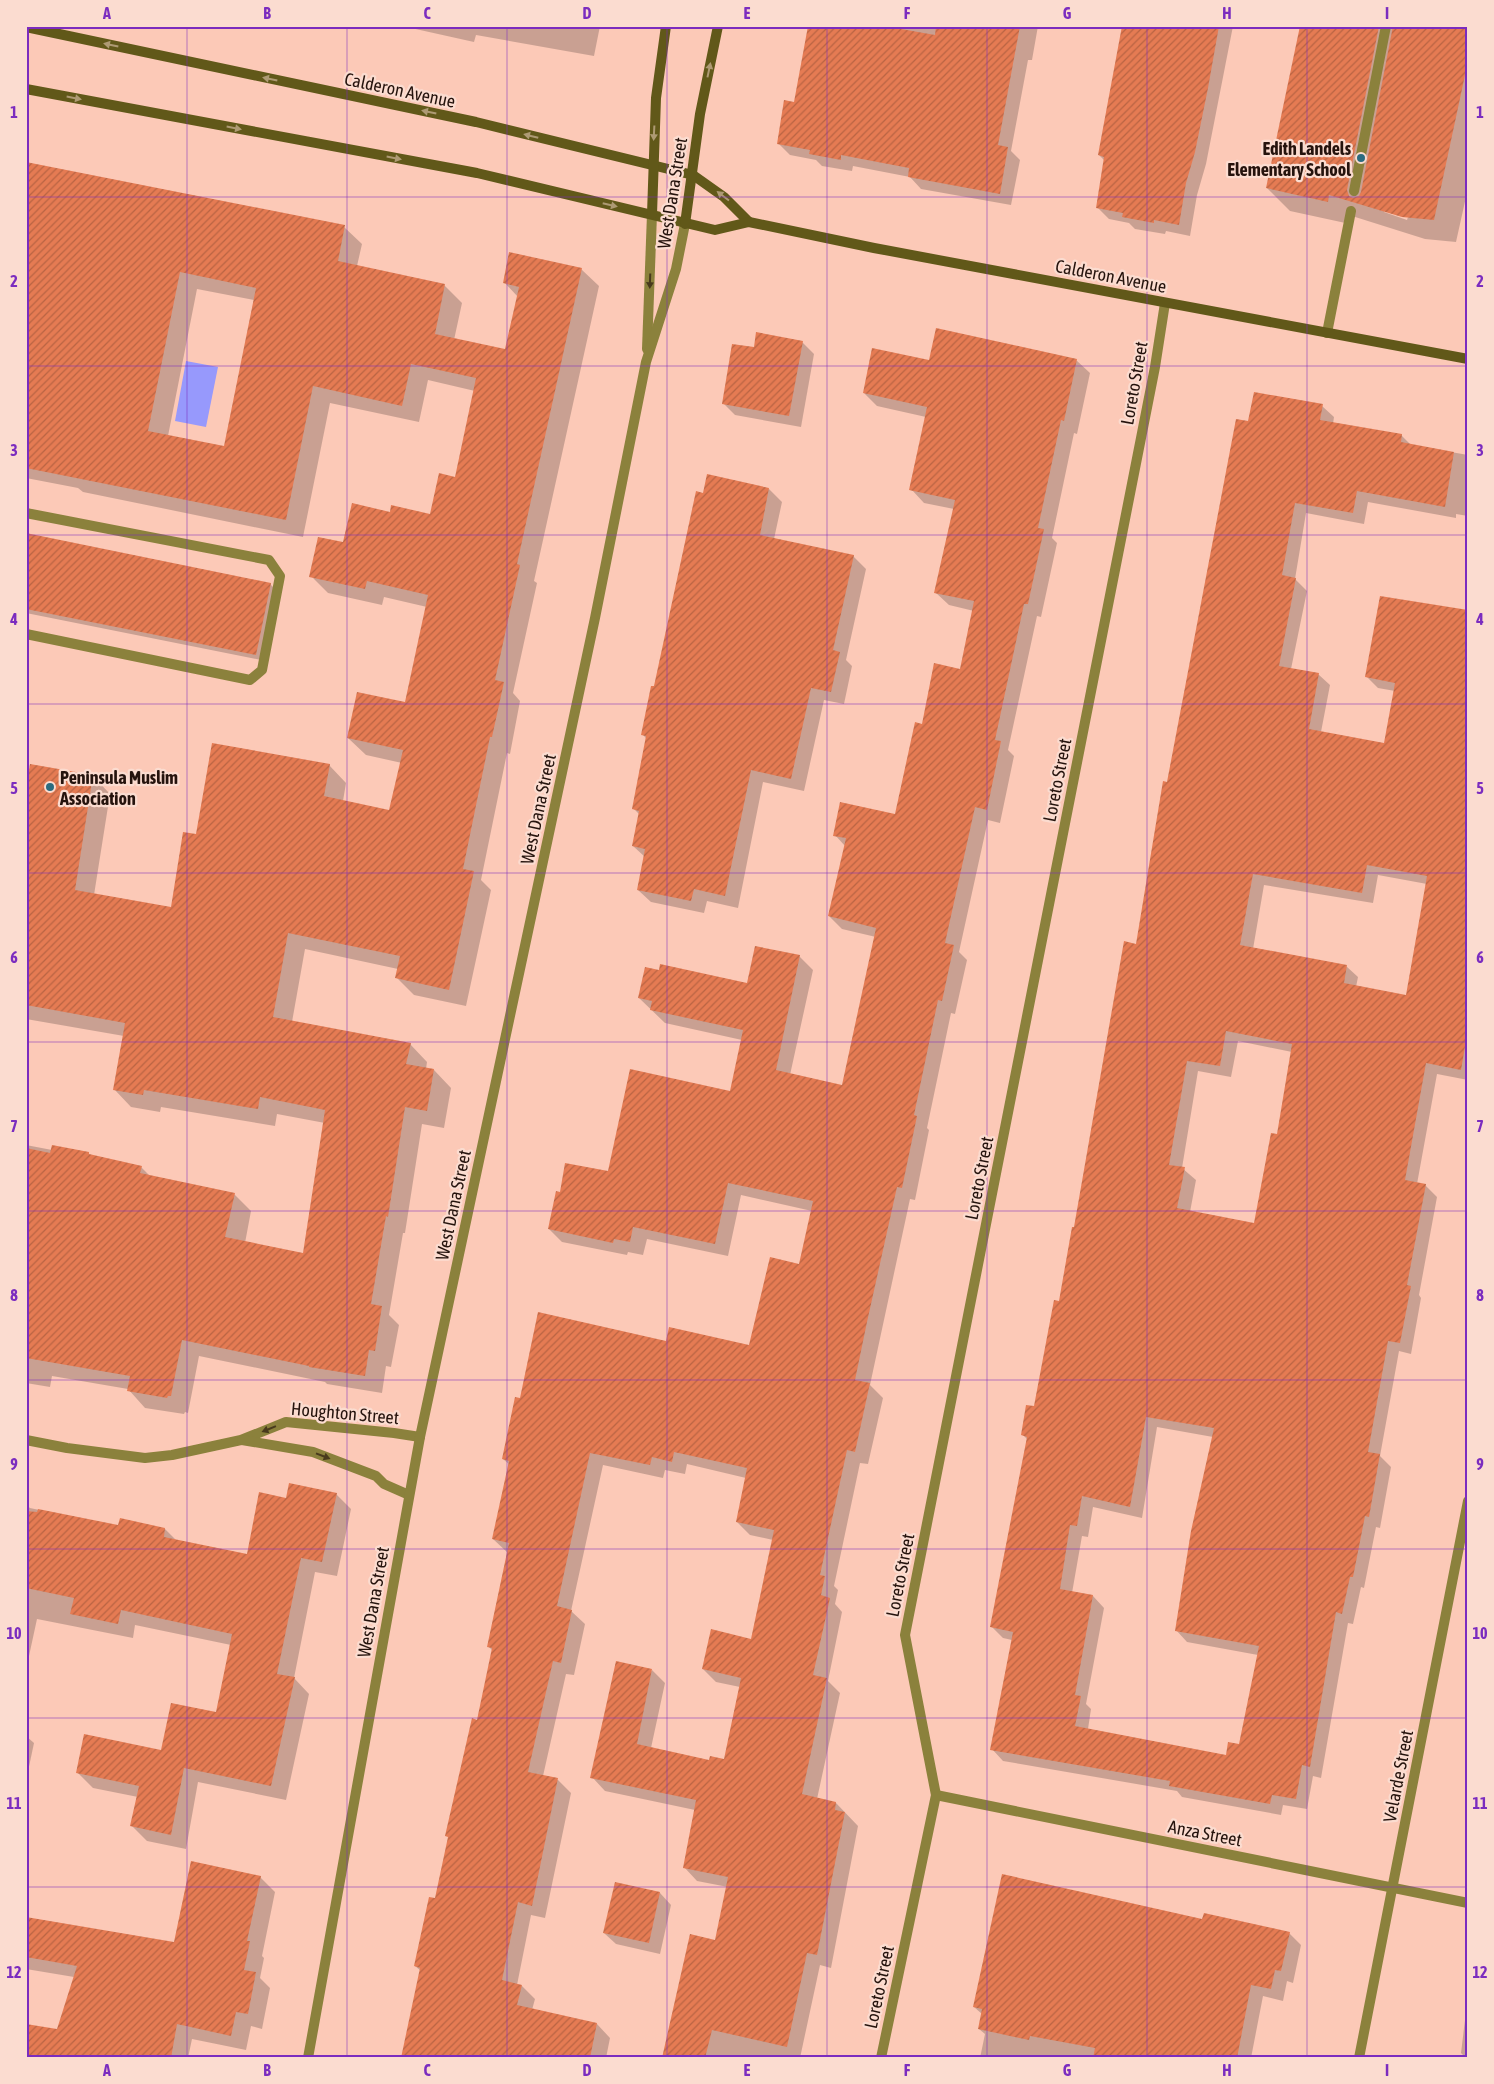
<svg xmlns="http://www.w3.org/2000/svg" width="1494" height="2084" viewBox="0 0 1494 2084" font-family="'Asap Condensed',sans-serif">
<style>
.water{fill:#9799fc}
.shadow{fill:#0003;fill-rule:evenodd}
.building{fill:url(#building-hatch);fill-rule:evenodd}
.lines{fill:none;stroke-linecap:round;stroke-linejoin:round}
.lane{stroke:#8b813c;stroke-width:10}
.street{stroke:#8b813c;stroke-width:10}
.secondary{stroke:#615819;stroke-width:10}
.oneway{fill:#ae9a74}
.oneway2{fill:#493a1d}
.grid{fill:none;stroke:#7b2cbf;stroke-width:1;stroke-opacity:0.55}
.poi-dot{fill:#2c6c80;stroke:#fbdcd0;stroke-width:2}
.labels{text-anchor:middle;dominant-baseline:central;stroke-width:4.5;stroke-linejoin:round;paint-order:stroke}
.street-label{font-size:18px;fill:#25130d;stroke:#fbdcd0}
.poi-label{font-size:18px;font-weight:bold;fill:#25130d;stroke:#fbdcd0;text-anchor:end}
.neatline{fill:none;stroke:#7b2cbf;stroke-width:2}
.grid-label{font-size:16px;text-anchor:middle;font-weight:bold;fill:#7b2cbf}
</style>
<defs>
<pattern id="building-hatch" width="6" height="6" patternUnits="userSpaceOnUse" patternTransform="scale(1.25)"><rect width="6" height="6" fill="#e57b53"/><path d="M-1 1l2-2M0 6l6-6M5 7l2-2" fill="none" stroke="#b96443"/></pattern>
</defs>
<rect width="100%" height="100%" fill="#fcc9b7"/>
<!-- water -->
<polygon class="water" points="186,361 218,367 206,427 175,421"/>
<!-- shadow -->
<g class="shadow">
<polygon points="402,26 600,26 594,56 476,35 474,42"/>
<polygon points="810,26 1038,26 1032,60 1028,60 1011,151 1020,160 1011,205 921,189 910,177 853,166 852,171 822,166 816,160 790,155 778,143 795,104"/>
<polygon points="1133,26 1233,26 1206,164 1197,195 1190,236 1166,231 1165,234 1135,229 1129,223 1109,219 1097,207 1105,161 1099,155"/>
<path d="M 1301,26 L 1468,26 L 1468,188 L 1456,242 L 1425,239 L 1352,216 L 1350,224 L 1290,211 L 1267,188 ZM 1384,210 L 1408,217 L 1407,220 L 1384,212 Z"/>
<path d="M 26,163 L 344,227 L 362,244 L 357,266 L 444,285 L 462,303 L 454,340 L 506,351 L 518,297 L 504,282 L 581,269 L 599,286 L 534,581 L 537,583 L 513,693 L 520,701 L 510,754 L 507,753 L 481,880 L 491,890 L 466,1006 L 414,995 L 397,978 L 398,969 L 305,949 L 292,1022 L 410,1044 L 427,1062 L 426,1069 L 434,1070 L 451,1088 L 444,1128 L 422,1124 L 405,1233 L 403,1233 L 389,1315 L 399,1325 L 391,1367 L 386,1366 L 382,1393 L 327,1384 L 325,1382 L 199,1356 L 188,1413 L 185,1412 L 184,1414 L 145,1408 L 128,1389 L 52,1376 L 50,1387 L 26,1383 L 26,1145 L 141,1167 L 150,1176 L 234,1194 L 251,1211 L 245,1243 L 304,1255 L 325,1123 L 277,1114 L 275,1126 L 161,1107 L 160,1112 L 131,1107 L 114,1089 L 124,1036 L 26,1019 L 26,795 L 31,766 L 93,776 L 110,794 L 94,895 L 172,909 L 197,836 L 329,765 L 346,783 L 343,801 L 390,811 L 402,763 L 366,755 L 348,738 L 406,703 L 427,607 L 384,597 L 382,605 L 328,593 L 311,576 L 344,544 L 391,513 L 431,515 L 456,479 L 475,391 L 428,380 L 419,422 L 330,403 L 303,537 L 83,492 L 78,488 L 26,478 ZM 197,289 L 254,300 L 225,448 L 168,436 Z"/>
<polygon points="802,342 814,354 801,427 735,415 723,403 755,349"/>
<polygon points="1076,360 1090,373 1077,434 1074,433 1052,538 1057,543 1041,617 1037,616 1008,750 1014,756 1000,823 988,820 959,952 967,960 955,1014 951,1013 927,1128 929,1130 915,1200 910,1199 870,1385 883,1398 868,1464 860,1463 834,1586 838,1590 835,1604 842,1612 828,1681 840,1693 817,1799 836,1803 858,1826 831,1968 820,1965 800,2058 664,2058 716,1942 728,1887 697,1881 684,1867 695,1810 605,1791 592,1777 652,1670 665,1683 651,1748 710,1762 725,1760 740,1687 716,1682 703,1669 752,1640 773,1540 750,1535 737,1522 746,1478 687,1464 685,1474 665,1470 663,1478 603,1465 571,1611 585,1624 574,1675 566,1674 543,1776 558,1780 571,1793 545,1918 531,1915 517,1985 522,1986 535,1999 532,2010 597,2024 610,2038 606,2058 402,2058 421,1971 415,1966 436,1900 493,1651 489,1647 508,1553 493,1539 510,1465 503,1459 521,1399 667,1342 750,1347 800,1265 812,1211 741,1195 728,1256 647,1239 643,1255 628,1252 627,1255 562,1242 549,1229 561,1193 609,1173 731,1092 742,1040 665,1023 639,998 748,984 799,956 813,970 790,1075 843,1086 876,937 842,929 829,916 845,846 835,835 896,815 923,725 961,670 974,611 949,605 935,592 954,509 924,503 911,489 926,417 877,406 864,393 930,362"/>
<path d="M 1322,406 L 1334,417 L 1333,424 L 1402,436 L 1411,445 L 1468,455 L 1468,516 L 1456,514 L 1456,518 L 1368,502 L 1364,524 L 1306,513 L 1295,579 L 1307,591 L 1291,669 L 1318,674 L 1330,685 L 1321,732 L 1385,744 L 1395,691 L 1378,688 L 1367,677 L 1468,630 L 1468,1080 L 1437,1074 L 1417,1184 L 1425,1185 L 1437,1197 L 1419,1295 L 1421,1298 L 1411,1354 L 1399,1351 L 1380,1456 L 1391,1467 L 1380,1528 L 1376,1527 L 1364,1588 L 1361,1587 L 1353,1624 L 1348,1623 L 1321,1778 L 1313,1776 L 1307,1809 L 1283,1805 L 1281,1815 L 1182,1797 L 1177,1791 L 1003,1761 L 992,1749 L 1012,1640 L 1003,1638 L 992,1627 L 1028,1440 L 1023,1435 L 1035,1408 L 1060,1303 L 1137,945 L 1168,783 L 1249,422 ZM 1378,875 L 1427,884 L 1407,996 L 1356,987 L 1358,977 L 1346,966 L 1253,949 L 1264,885 L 1373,903 ZM 1238,1041 L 1292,1052 L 1278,1136 L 1255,1225 L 1190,1212 L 1196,1180 L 1182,1168 L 1198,1071 L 1231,1077 ZM 1157,1427 L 1213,1437 L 1176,1630 L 1187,1642 L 1258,1655 L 1240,1746 L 1227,1756 L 1088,1729 L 1091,1709 L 1086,1704 L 1104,1608 L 1093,1596 L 1072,1593 L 1082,1536 L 1088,1537 L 1093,1507 L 1142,1518 Z"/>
<polygon points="769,489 782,502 774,539 853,556 866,569 846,660 852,666 844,704 824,700 804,791 763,782 738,908 707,901 704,913 651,902 638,890 645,857 633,846 640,815 633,808 647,739 642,734 704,494"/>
<polygon points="26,535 270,584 276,590 261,660 26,613"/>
<polygon points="336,1494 351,1509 337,1576 315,1572 294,1678 309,1694 286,1800 198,1782 186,1849 147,1841 132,1826 138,1797 93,1788 78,1773 162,1751 217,1714 231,1645 135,1625 133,1638 37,1619 26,1670 26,1505 30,1508 119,1527 165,1529 177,1541 248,1555 287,1499"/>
<polygon points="26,1736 34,1743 26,1781"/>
<polygon points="260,1877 275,1892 262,1956 264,1958 260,1978 270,1988 262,2029 251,2026 246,2050 192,2039 188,2058 26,2058 58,2031 74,1977 26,1969 26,1918 175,1944"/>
<polygon points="615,1884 660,1893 671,1905 660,1954 616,1944 604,1933"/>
<polygon points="1203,1920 1289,1933 1301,1945 1293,1983 1287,1981 1283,2001 1263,1996 1251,2058 980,2058 985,2034 979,2029 982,2014 974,2007"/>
<polygon points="1468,1995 1468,2058 1466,2058 1461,2053"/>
</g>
<!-- building -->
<g class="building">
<polygon points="808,26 884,26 935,35 936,26 1020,26 998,145 1008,147 1000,194 908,177 909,168 841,155 841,160 809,154 810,150 777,144 784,100 794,102"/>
<polygon points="1122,26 1219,26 1208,88 1195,152 1186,183 1179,225 1154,220 1154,223 1122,217 1123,213 1096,208 1104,157 1098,155"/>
<polygon points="1300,26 1379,26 1347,190 1349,196 1353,198 1359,196 1361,192 1393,26 1468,26 1468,61 1434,220 1402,217 1329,195 1328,202 1266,188"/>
<path d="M 26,162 L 345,225 L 338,261 L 445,284 L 435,334 L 505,349 L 519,287 L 503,283 L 509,252 L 582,268 L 517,564 L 520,565 L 495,680 L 504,682 L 492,737 L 490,737 L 463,869 L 474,871 L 449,990 L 395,978 L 400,956 L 288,933 L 273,1017 L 411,1043 L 406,1064 L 434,1069 L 427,1111 L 405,1107 L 388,1217 L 386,1216 L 371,1304 L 382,1306 L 375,1351 L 369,1350 L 365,1376 L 309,1367 L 309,1366 L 182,1340 L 171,1396 L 168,1396 L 167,1398 L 127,1391 L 130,1376 L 26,1358 L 26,1148 L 50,1153 L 52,1145 L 89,1152 L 89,1154 L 142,1166 L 140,1173 L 235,1193 L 225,1237 L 303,1253 L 325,1110 L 260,1097 L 258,1109 L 144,1090 L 143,1095 L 113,1090 L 125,1023 L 26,1005 L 26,787 L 30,764 L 93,775 L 75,890 L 171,907 L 183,832 L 196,834 L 212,743 L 330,764 L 324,796 L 389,810 L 403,750 L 347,738 L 357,692 L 405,702 L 428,595 L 367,581 L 365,589 L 309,577 L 318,537 L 343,542 L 352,503 L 390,512 L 391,505 L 430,514 L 439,473 L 455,477 L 476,378 L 411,364 L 402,406 L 313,386 L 286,520 L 26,468 ZM 180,272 L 256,288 L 224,446 L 148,431 Z"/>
<polygon points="936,328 1077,359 1064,421 1061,420 1038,528 1044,529 1028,604 1024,604 995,740 1001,741 987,810 975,807 945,943 954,945 942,1001 938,1000 914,1115 917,1116 902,1188 897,1187 867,1322 855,1380 870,1383 855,1452 847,1450 820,1575 825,1576 821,1595 830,1598 813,1675 827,1678 802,1794 836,1802 835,1810 845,1812 817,1955 807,1953 787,2047 712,2030 705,2058 662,2058 690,1934 715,1940 728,1877 683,1868 696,1800 590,1778 616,1661 652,1669 637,1744 709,1760 710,1756 724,1759 741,1678 702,1669 711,1629 751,1639 774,1530 736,1522 747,1468 674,1452 672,1462 652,1457 650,1465 590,1453 557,1606 572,1610 561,1663 553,1661 528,1772 558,1778 532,1906 518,1902 502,1980 522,1985 517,2005 597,2023 590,2058 401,2058 420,1968 414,1966 429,1897 435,1898 448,1837 445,1836 472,1718 477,1720 492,1648 487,1647 509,1543 492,1539 509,1461 502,1459 515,1397 520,1398 538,1312 666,1341 669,1327 749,1345 770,1257 799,1264 813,1201 728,1183 715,1244 633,1227 630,1242 614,1239 613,1243 548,1229 556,1191 560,1192 565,1163 608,1171 630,1069 730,1091 743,1030 650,1010 652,1001 638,998 645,967 659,970 660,964 747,983 755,946 800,955 776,1070 842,1085 876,928 828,916 846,838 833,836 840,802 895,814 915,722 922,724 934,663 960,669 974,601 934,593 955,500 909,490 927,407 863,393 872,348 929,360"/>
<polygon points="756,332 803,341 789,416 722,404 732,344 754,347"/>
<path d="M 1254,392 L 1323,404 L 1320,420 L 1402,434 L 1401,442 L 1454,452 L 1445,507 L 1357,491 L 1353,513 L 1295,503 L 1282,575 L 1296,578 L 1279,666 L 1319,673 L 1309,729 L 1384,743 L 1395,683 L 1365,677 L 1380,596 L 1468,610 L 1468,1029 L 1461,1070 L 1426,1063 L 1405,1180 L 1426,1184 L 1407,1285 L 1411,1286 L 1400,1343 L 1388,1341 L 1368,1452 L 1380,1454 L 1369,1517 L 1365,1516 L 1353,1577 L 1350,1577 L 1342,1614 L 1336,1612 L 1310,1767 L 1302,1765 L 1296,1799 L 1272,1795 L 1270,1804 L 1169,1786 L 1170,1781 L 990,1750 L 1013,1632 L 990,1627 L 1027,1437 L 1021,1435 L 1026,1405 L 1034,1406 L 1054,1300 L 1059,1301 L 1072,1227 L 1074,1227 L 1124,941 L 1136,944 L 1163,781 L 1167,782 L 1236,419 L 1248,421 ZM 1367,865 L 1427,876 L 1406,995 L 1344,983 L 1347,965 L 1240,945 L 1253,874 L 1362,893 ZM 1226,1031 L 1292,1044 L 1277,1134 L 1271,1133 L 1254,1223 L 1177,1208 L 1185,1167 L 1169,1165 L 1187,1061 L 1220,1066 ZM 1146,1417 L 1214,1428 L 1191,1531 L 1175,1631 L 1259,1646 L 1239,1744 L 1228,1742 L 1226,1755 L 1075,1726 L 1081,1696 L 1075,1695 L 1093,1595 L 1060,1589 L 1070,1525 L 1077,1526 L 1082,1496 L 1130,1507 Z"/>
<polygon points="707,474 769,488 760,535 854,555 833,650 840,652 831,692 811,688 791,779 751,770 725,896 694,889 691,901 637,890 645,849 632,846 639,811 632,809 646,736 641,735 651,686 654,686 696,491 703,493"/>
<polygon points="26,533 271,583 256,655 26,609"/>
<polygon points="289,1483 337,1493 322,1562 301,1558 277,1674 295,1677 271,1786 184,1768 171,1835 130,1826 139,1786 76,1773 84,1734 161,1750 171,1703 216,1712 232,1634 121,1610 118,1624 70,1614 74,1598 26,1588 26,1511 37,1512 38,1509 118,1525 120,1518 165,1528 164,1537 247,1554 259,1492 286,1498"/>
<polygon points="191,1861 261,1876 247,1941 250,1941 244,1970 256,1972 248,2014 236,2012 231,2036 177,2024 171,2058 26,2058 26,2024 57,2029 77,1966 26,1957 26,1917 174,1942"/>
<polygon points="1002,1874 1202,1919 1204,1913 1290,1932 1281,1971 1275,1970 1271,1989 1251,1985 1237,2058 1093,2058 1095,2048 1030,2036 1029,2040 978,2029 982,2009 973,2007"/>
<polygon points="615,1882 660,1892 649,1943 603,1933"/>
</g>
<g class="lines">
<!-- lane -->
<g class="lane">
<polyline points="1354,191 1386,26"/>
<polyline points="1327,333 1351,211"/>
<polyline points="26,513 269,560 280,576 262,670 250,680 26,634"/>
</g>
<!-- street -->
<g class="street">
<polyline points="647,349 652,214"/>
<polyline points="26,1440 67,1448 145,1458 172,1455 241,1440 286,1422 394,1433 420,1437"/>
<polyline points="242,1440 313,1452 376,1476 384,1484 409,1495"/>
<polyline points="936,1795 1468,1903"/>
<polyline points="308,2058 420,1437 595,618 646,362 676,269 685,224"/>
<polyline points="881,2058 936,1795 905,1635 1155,367 1165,303"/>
<polyline points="1359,2058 1468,1501"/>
</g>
<!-- secondary -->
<g class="secondary">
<polyline points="26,27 476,122 693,175 724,197 749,222"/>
<polyline points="26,89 477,173 715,230 749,222 874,248 1468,359"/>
<polyline points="652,214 656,98 666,26"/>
<polyline points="685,224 700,114 718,26"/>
</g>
</g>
<!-- one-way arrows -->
<defs><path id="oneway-solid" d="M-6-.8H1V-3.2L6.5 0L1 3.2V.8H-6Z" transform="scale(1.25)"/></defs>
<g class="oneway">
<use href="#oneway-solid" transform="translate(111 45) rotate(-168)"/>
<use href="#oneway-solid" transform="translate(709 70) rotate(-78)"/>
<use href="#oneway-solid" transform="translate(270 79) rotate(-168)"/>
<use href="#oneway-solid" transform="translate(74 98) rotate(11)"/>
<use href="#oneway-solid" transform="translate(429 112) rotate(-168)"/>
<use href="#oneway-solid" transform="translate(234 128) rotate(11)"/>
<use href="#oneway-solid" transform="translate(654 133) rotate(93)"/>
<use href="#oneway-solid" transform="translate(531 136) rotate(-166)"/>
<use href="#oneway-solid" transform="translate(394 158) rotate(11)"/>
<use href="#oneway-solid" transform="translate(723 196) rotate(-143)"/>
<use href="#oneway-solid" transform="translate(610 205) rotate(13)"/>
</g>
<g class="oneway2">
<use href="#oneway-solid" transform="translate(650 281) rotate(92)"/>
<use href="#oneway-solid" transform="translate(269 1429) rotate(158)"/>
<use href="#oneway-solid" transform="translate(323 1456) rotate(21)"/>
</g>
<!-- grid -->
<path class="grid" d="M 187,26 L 187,2058M 347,26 L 347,2058M 507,26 L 507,2058M 667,26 L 667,2058M 827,26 L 827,2058M 987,26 L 987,2058M 1147,26 L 1147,2058M 1307,26 L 1307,2058M 26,197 L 1468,197M 26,366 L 1468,366M 26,535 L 1468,535M 26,704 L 1468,704M 26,873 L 1468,873M 26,1042 L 1468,1042M 26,1211 L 1468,1211M 26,1380 L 1468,1380M 26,1549 L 1468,1549M 26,1718 L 1468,1718M 26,1887 L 1468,1887"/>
<!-- markers -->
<g class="poi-dot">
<circle cx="1361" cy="158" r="5"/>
<circle cx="50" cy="787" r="5"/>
</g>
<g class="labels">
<!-- street labels -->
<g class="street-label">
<text transform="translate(400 90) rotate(12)">Calderon Avenue</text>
<text transform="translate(672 193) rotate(-81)">West Dana Street</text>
<text transform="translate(1111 276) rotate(11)">Calderon Avenue</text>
<text transform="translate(1134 383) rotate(-80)">Loreto Street</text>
<text transform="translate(1057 780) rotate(-79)">Loreto Street</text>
<text transform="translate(538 809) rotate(-78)">West Dana Street</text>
<text transform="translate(979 1178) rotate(-79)">Loreto Street</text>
<text transform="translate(453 1205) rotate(-78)">West Dana Street</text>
<text transform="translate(345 1413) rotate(5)">Houghton Street</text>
<text transform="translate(900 1575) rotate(-79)">Loreto Street</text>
<text transform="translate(373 1602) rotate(-80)">West Dana Street</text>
<text transform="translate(1398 1776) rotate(-79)">Velarde Street</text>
<text transform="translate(1205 1833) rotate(11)">Anza Street</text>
<text transform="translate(879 1987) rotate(-78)">Loreto Street</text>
</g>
<!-- poi labels -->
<g class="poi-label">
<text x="1351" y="148">Edith Landels<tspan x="1351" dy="21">Elementary School</tspan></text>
<text x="60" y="777" text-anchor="start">Peninsula Muslim<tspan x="60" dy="21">Association</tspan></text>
</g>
</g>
<!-- border -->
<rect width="1494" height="2084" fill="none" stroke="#fbdcd0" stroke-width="55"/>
<rect x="28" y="28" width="1438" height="2028" class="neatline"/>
<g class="grid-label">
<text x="107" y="19">A</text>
<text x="267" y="19">B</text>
<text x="427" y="19">C</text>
<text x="587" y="19">D</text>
<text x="747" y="19">E</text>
<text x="907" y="19">F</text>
<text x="1067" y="19">G</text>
<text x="1227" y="19">H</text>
<text x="1387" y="19">I</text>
<text x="14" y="118">1</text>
<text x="1480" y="118">1</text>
<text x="14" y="287">2</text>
<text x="1480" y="287">2</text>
<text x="14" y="456">3</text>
<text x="1480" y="456">3</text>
<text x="14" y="625">4</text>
<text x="1480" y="625">4</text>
<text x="14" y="794">5</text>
<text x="1480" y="794">5</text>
<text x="14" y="963">6</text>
<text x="1480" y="963">6</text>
<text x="14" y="1132">7</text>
<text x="1480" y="1132">7</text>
<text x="14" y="1301">8</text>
<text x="1480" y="1301">8</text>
<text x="14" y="1470">9</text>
<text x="1480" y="1470">9</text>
<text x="14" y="1639">10</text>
<text x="1480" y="1639">10</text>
<text x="14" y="1809">11</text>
<text x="1480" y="1809">11</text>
<text x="14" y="1978">12</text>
<text x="1480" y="1978">12</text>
<text x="107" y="2076">A</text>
<text x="267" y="2076">B</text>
<text x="427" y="2076">C</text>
<text x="587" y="2076">D</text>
<text x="747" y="2076">E</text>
<text x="907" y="2076">F</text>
<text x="1067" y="2076">G</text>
<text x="1227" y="2076">H</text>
<text x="1387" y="2076">I</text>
</g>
</svg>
